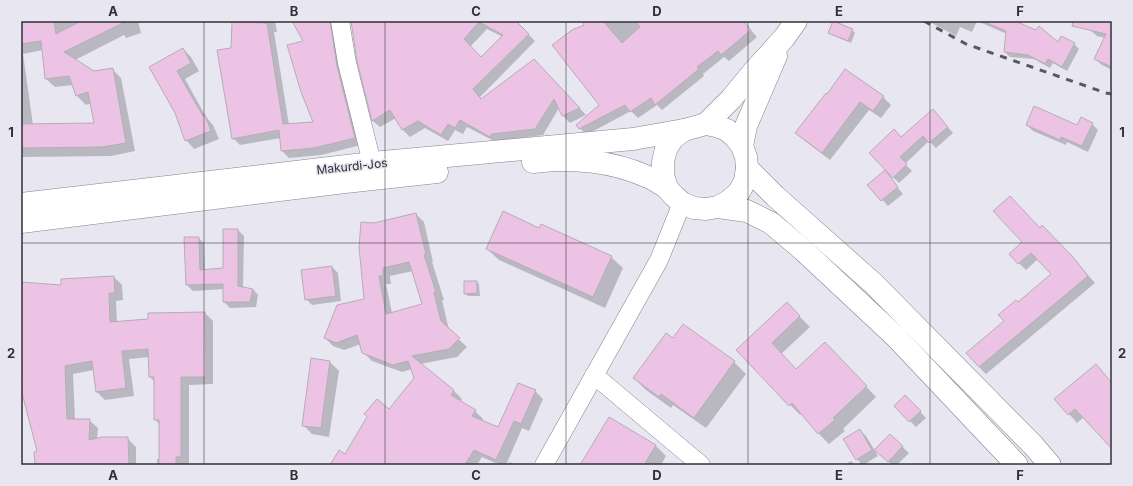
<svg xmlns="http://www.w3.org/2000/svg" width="1133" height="486" viewBox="0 0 1133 486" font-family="Inter,sans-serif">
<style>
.shadow{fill:#0003;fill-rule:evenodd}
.building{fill:#ecc3e4;stroke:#b6adb4;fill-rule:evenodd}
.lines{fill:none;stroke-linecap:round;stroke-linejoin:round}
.minor-casing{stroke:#84828d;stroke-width:19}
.primary-casing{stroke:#84828d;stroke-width:23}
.trunk-casing{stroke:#84828d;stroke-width:23}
.minor{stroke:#fff;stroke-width:18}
.primary{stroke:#fff;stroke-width:22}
.trunk{stroke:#fff;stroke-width:22}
.rail{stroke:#59585f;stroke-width:3;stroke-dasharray:7 7;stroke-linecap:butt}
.grid{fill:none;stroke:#313035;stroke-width:1;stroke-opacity:0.55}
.labels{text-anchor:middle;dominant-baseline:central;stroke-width:3;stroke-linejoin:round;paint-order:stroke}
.street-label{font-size:12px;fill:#313035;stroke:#e8e6f1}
.neatline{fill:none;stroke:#313035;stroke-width:1.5}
.grid-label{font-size:13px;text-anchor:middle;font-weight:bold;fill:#313035}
</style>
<rect width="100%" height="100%" fill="#e8e6f1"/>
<!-- shadow -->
<g class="shadow">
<path d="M 21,21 L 138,21 L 141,33 L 126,38 L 124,35 L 75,60 L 94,72 L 112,69 L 121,78 L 135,151 L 111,156 L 21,157 ZM 43,50 L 46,79 L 55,87 L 73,85 L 77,96 L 86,105 L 91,103 L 95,124 L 33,125 L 23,54 Z"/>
<polygon points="233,21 275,21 277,32 274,32 289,125 314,122 304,41 293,21 339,21 361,145 321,155 289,158 282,151 281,138 240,145 233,138"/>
<path d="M 352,21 L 515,21 L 535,41 L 480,97 L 482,100 L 541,67 L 586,115 L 570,123 L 563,116 L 559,108 L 543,135 L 499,141 L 498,143 L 467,127 L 463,134 L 455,130 L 448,141 L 425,128 L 410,137 L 403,130 L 396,118 L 380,127 L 373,121 L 358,61 ZM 487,29 L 503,37 L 481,58 L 470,47 Z"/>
<polygon points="584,21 743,21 757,37 729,61 724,57 703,74 704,76 662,110 657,105 638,118 631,111 586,135 580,128 600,105 585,26"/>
<polygon points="928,21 977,21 972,32 960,27 956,36"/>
<polygon points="977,21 1021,21 1020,24 1058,43 1074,44 1079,49 1067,71 1053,63 1050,68 1034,59 1010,57 1005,52 1007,34"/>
<polygon points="1093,21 1112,21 1112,70 1102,65 1095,59 1105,38 1097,36 1090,30"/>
<polygon points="852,30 855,33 851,43 832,35 829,33"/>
<polygon points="183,49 191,57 199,71 185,79 206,117 213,125 219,139 194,149 186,140 168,68 168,55 170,56"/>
<polygon points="827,94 883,97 891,105 881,118 869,110 830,160 805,141 797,133"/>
<polygon points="939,117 953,133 936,148 929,141 905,164 912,171 899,183 893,177 901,138"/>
<polygon points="1092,124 1098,130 1088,152 1067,142 1066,145 1033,131 1027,125 1078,126"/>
<polygon points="890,178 903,194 888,206 869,185"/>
<path d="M 416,214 L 424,222 L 433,262 L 432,262 L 444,300 L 442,300 L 449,330 L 467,347 L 457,357 L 420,364 L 454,391 L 462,399 L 460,402 L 475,411 L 483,419 L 482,421 L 498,429 L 535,391 L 543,399 L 529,431 L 522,428 L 506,465 L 500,465 L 482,457 L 477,465 L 331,465 L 345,455 L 389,410 L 415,378 L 412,369 L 402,372 L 372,361 L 363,352 L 361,344 L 344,350 L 333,346 L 325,338 L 366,300 L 374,224 ZM 413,271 L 424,305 L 392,313 L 386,284 L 391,284 L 390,276 Z"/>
<polygon points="1040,229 1080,266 1095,283 986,374 979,367 1005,321 1018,304 1052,274 1038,259 1026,270 1010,254"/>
<polygon points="238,230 244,236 243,288 253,289 258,295 256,307 230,308 224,302 224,289 193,291 187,285 198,238 204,243 205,270 224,269"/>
<polygon points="487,249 611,257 623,268 605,308 499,260"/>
<polygon points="332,267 338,273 341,301 312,305 306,299"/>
<polygon points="114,277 122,285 123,300 116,301 117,323 205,313 213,321 213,384 189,385 189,465 157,465 157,459 160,459 160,425 155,419 155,382 150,377 150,357 129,359 134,396 105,400 96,391 94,370 73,374 75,420 89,420 98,428 97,439 127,438 136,447 136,465 36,465 38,452 21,385 21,374 23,374 21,336 21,291 62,286"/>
<polygon points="477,282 479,284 480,296 468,296 465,293"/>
<polygon points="787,304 810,327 781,354 797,370 835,354 876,397 843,429 845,431 829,444 819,434 802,413 800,415 738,351"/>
<polygon points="683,325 734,362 746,374 706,428 673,405 671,408 646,390 634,378 673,339"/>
<polygon points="330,362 339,371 329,437 312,434 303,425"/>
<polygon points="1112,383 1112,447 1084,417 1077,423 1056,399"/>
<polygon points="905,396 926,418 916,427 895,406"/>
<polygon points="860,430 866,436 878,456 863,465 862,465 857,459"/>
<polygon points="632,432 656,446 666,456 661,465 615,465"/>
<polygon points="890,435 909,453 897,465 892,465 876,450"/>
<polygon points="851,461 855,465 844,465"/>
<polygon points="510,462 515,465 508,465"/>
</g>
<!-- building -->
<g class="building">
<polygon points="21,21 54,21 56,34 81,21 127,21 64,52 94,71 113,68 126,143 102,147 21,148 21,124 94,123 88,92 76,96 69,76 45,79 41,41 21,44"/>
<polygon points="292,21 330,21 337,66 355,138 314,148 281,151 279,130 232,139 217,50 231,48 232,22 267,23 283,124 313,122 301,92 287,45 303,41"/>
<path d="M 351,21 L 516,21 L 529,34 L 473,89 L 481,99 L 534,59 L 580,108 L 562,116 L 554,99 L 535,129 L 492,134 L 490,137 L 460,120 L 455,128 L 448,124 L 441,135 L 418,121 L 402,130 L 390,110 L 372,121 L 357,61 ZM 479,22 L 503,35 L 481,57 L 464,39 Z"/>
<polygon points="582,21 603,21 622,43 640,27 635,21 743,21 751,30 721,55 718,51 697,67 699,69 655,105 651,98 630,112 625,105 579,129 576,125 599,105 552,45 572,30 584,25"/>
<polygon points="833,21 853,29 848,41 828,33"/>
<polygon points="982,21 1015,21 1036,30 1039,26 1058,42 1061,36 1075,43 1062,67 1048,59 1045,64 1028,55 1004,52 1006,31"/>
<polygon points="1073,21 1112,21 1112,67 1094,59 1106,34 1072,26"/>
<polygon points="183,48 191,63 177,71 203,116 205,115 211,131 185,141 175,113 149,67"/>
<polygon points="845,69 884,96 873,111 860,102 822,153 795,133 826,93 827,94"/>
<polygon points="1034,106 1077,125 1081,117 1093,123 1082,146 1061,137 1060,140 1026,125"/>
<polygon points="933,109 948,127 929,143 923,136 900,157 907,164 893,178 869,153 894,129 901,137"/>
<polygon points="885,170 898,187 881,201 867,185"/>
<polygon points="1010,196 1040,228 1042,225 1073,257 1088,276 979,367 966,353 1004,321 998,315 1016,300 1018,302 1051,274 1031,253 1018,264 1009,254 1022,242 993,211"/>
<polygon points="503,211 539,228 541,224 612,256 593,297 486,249"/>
<path d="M 416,213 L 426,254 L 424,255 L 436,292 L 434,292 L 441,321 L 460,338 L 449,349 L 412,356 L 454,390 L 451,395 L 476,410 L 472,416 L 498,427 L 518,383 L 536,390 L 521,424 L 514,421 L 496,460 L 474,450 L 465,465 L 330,465 L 339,450 L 345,454 L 367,417 L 364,414 L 377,399 L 389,409 L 414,378 L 408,361 L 393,365 L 362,353 L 357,335 L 336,343 L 324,338 L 337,305 L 364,299 L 359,247 L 361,222 L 374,223 ZM 409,262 L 422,304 L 386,314 L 379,276 L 383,276 L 383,268 Z"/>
<polygon points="223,229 238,229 238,286 253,289 250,302 223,302 223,284 186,285 184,237 199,237 200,270 223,268"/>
<polygon points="332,266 336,296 305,300 301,270"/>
<polygon points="114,276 115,293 109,293 110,322 148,319 148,313 205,312 206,377 181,377 181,457 176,457 176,465 159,465 159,420 154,420 154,377 149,377 148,349 122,351 126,388 96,392 92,361 65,366 67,419 90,419 89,440 102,437 128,437 129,465 35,465 34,452 37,451 21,389 21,373 22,373 21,353 21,282 61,285 61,279"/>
<polygon points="464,281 477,281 477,293 464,294"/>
<polygon points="787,302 800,316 772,343 796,369 825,342 867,386 833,418 835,420 818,434 792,403 789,406 736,350"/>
<polygon points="683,324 735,361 694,418 661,394 659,397 633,378 666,333 673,338"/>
<polygon points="311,358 330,361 321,428 302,426"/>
<polygon points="1096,364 1112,383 1112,449 1075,409 1068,415 1054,399"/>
<polygon points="905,395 921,411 909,422 894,406"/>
<polygon points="609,417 656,445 644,465 580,465"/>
<polygon points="860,429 872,450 856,460 843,439"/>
<polygon points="890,434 903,446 888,462 874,450"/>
</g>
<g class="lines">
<defs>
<g id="minor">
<polyline points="340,21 347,63 372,163"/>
<polyline points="594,375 701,465"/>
<polyline points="544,465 659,260 682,203"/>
</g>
<g id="primary">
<polyline points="706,124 731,99 754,71 784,38 796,21"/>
<polyline points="742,146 746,126 776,56"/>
</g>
<g id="trunk">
<path d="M 533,162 C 571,157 613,161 648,177 C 655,180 661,184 667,188"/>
<polyline points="747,168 775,196 874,284 1033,445 1050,465"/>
<polyline points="21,204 372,163 633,139 684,130"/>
<polyline points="718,207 729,201 739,192 745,181 747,168 746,157 742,146 735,137 727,130 716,126 706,124 684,130 673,138 666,149 663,162 663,175 667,188 674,196 682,203 694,208 706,209 718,207 747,211 771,223 803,250 896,337 1017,465"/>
<polyline points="21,222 345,182 437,172"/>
</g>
</defs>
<!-- minor casing -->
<use href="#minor" class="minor-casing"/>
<!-- primary casing -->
<use href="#primary" class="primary-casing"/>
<!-- trunk casing -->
<use href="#trunk" class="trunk-casing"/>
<!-- minor -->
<use href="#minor" class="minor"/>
<!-- primary -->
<use href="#primary" class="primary"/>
<!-- trunk -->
<use href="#trunk" class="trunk"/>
<!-- rail -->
<polyline class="rail" points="924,21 966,44 1106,93 1112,94"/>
</g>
<!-- grid -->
<path class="grid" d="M 204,21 L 204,465M 385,21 L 385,465M 566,21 L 566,465M 748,21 L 748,465M 930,21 L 930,465M 21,243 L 1112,243"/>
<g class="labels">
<!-- street labels -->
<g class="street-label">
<text transform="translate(352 166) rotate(-6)">Makurdi-Jos</text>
</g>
</g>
<!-- border -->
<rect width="1133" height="486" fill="none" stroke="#e8e6f1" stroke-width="44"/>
<rect x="22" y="22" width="1089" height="442" class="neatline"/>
<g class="grid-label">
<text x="113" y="16">A</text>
<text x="294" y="16">B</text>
<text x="476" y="16">C</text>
<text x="657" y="16">D</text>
<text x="839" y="16">E</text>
<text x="1020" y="16">F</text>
<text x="11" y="137">1</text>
<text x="1122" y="137">1</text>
<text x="11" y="358">2</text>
<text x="1122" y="358">2</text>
<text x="113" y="480">A</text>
<text x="294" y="480">B</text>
<text x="476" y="480">C</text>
<text x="657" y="480">D</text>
<text x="839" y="480">E</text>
<text x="1020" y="480">F</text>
</g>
</svg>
